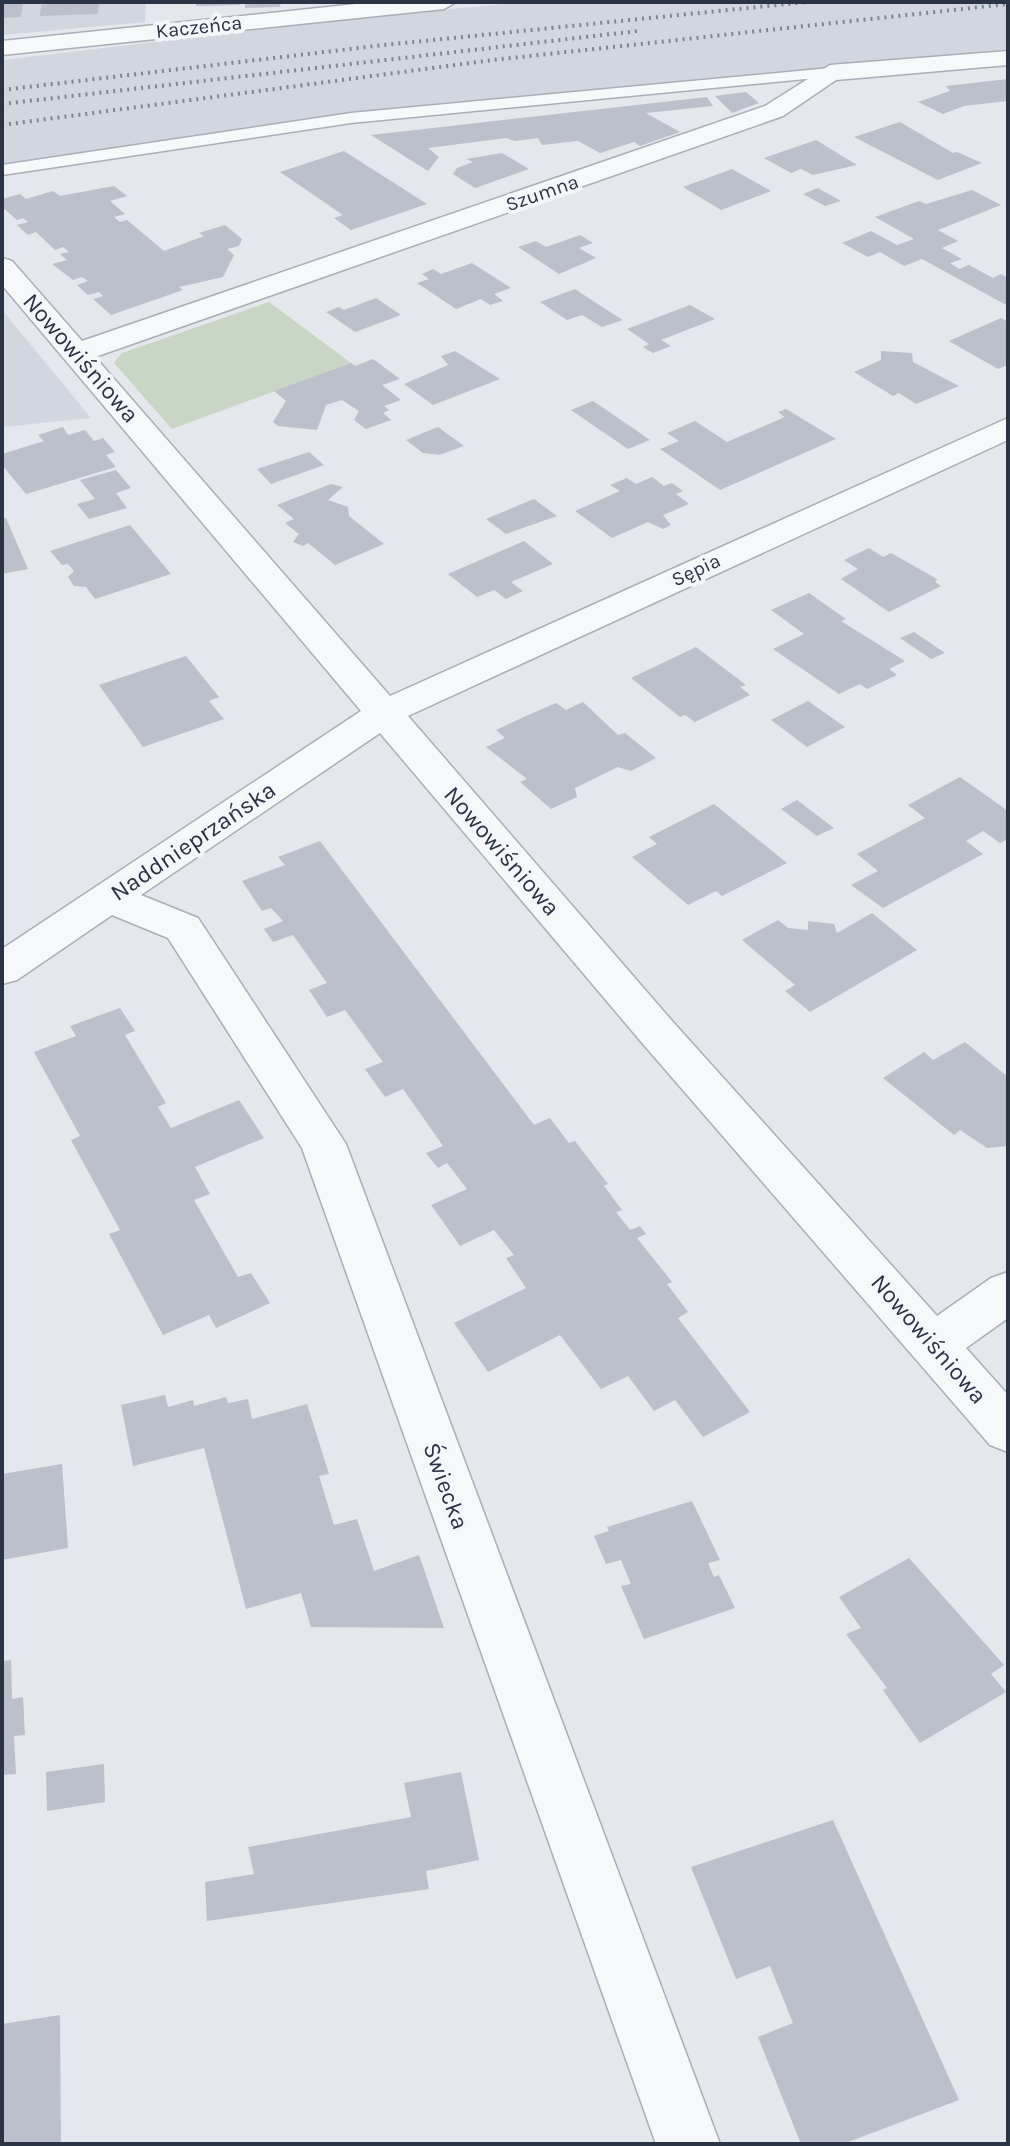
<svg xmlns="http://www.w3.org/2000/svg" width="1010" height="2146" viewBox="0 0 1010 2146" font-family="Karla,sans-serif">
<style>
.built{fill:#d2d6de}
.green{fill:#c9d6c5}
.building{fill:#bbc0ca}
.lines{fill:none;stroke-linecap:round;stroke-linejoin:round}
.service-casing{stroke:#a9aeb7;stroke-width:3}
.minor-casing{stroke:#a9aeb7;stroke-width:3}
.service{fill:#f7f8fa;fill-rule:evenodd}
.minor{fill:#f7f8fa;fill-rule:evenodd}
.rail{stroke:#7d8696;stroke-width:4;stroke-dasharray:2 5;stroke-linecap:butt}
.labels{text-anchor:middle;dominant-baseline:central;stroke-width:8;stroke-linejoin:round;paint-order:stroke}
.far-street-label{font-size:20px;fill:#2b3445;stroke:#f4f6f9}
.street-label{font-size:24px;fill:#2b3445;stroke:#f4f6f9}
</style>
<rect width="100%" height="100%" fill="#e4e7ec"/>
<!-- built -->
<g class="built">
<polygon points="2,2 146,2 145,22 2,35"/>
<polygon points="526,2 1008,2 1008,49 427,110 2,167 2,60 366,17"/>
<polygon points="2,310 26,339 91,418 2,427"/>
</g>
<!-- green -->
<polygon class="green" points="269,302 351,363 172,429 114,363 122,353"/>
<!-- building -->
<g class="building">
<polygon points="2,2 23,2 21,17 2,18"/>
<polygon points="70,2 99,2 98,14 40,16 41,5"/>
<polygon points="196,2 240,2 240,5 196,6"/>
<polygon points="245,2 281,2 280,7 245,8"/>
<polygon points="1008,79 1008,101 964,106 943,114 918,102 950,91 946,86"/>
<polygon points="746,92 759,103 732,113 715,96"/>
<polygon points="707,97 713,106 646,113 680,132 640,146 634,142 600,153 578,141 542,145 538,138 515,141 506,138 428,148 439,157 428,171 371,135"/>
<polygon points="900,122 953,153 957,152 982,163 938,180 854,137"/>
<polygon points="816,140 857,165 813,175 801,169 791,173 764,158"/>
<polygon points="344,151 380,174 427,204 351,230 334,218 343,215 280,172"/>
<polygon points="502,153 529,169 475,188 453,174 457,168 473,162 466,159"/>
<polygon points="732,169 771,191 721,210 683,187"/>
<polygon points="114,186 127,196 110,201 125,214 114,217 120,222 127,220 164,251 204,236 199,233 225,225 242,239 239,246 227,249 234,255 223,277 179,287 183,290 111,315 93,299 103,296 99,292 88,295 77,285 88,281 82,277 73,280 52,264 67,260 60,254 69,252 63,247 55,250 36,232 28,235 17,225 28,222 23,218 17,220 2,207 2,199 20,194 26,199 53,191 60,196"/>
<polygon points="818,188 841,201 825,206 803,194"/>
<polygon points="972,190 1001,205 938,230 958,241 942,248 962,259 950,263 959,269 969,265 993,278 1001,274 1008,278 1008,306 922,259 904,266 880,252 868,257 842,243 871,231 897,245 914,239 875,217 919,201 926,204"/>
<polygon points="580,235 593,243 579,248 596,258 559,274 518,247 536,241 546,247"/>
<polygon points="472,263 511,288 494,294 503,301 490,305 481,299 456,309 417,283 429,279 422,274 433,269 441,274"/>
<polygon points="575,289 602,307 623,320 602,327 582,315 567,320 540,302"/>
<polygon points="376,298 401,315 355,332 326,312 339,307 344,310"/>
<polygon points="690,305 715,319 661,340 671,346 653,353 643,347 649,344 627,329"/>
<polygon points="1001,318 1008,322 1008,365 998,369 949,341"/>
<polygon points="455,351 500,379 433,405 404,384 448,365 441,356"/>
<polygon points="881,351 912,353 913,362 959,386 916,404 899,393 893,396 854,372 881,360"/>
<polygon points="373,359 400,379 382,385 401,400 384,406 389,410 383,413 391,420 366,429 354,420 359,411 342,400 326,405 317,430 278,426 273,422 286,401 274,391 351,363 355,366"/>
<polygon points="593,401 627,424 650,440 628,449 571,410"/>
<polygon points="786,409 836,439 720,490 660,449 679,441 667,433 695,421 727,442 785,417 778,412"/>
<polygon points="63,427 68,435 85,430 94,441 103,438 115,452 106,455 116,467 26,494 2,465 2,454 44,441 38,435"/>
<polygon points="438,427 464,446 439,455 423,453 406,440"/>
<polygon points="309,452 324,465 271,484 257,469"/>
<polygon points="116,470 131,488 116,493 127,508 89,519 77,504 95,499 80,480"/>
<polygon points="652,477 664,486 672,483 683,491 676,494 689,504 663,515 671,525 663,529 648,522 612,538 575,511 620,491 610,485 627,478 636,484"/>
<polygon points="331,484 343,487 328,500 348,507 349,516 384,544 335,565 308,543 303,546 293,542 299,534 285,523 294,519 277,505"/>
<polygon points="534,499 557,516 506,534 486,519"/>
<polygon points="6,518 28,569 2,574 2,519"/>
<polygon points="130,525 171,574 95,599 86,587 74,586 68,577 74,571 68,564 62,565 50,551"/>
<polygon points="524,541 553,564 511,582 523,591 506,599 494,590 477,597 448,574"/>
<polygon points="869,548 883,557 891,553 937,579 935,582 941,586 889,612 841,579 858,569 844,560"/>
<polygon points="809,593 846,619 841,621 905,661 889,669 897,675 867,689 860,684 839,694 773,649 804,634 771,610"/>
<polygon points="914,632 945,653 931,659 900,638"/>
<polygon points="696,647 746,685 740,687 750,695 695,722 685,715 680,717 631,678"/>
<polygon points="186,656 219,697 209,701 224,719 143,747 99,685"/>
<polygon points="808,701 845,727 807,747 771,720"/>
<polygon points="583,702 618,735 625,733 656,758 631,771 618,767 575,788 577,797 551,809 520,782 527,779 486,747 505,738 496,730 526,716 556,703 566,710"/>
<polygon points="960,777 1008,811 1008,839 1000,843 983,831 966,841 983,854 883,908 851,885 878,871 857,854 925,818 908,805"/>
<polygon points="797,800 834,828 817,836 781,809"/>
<polygon points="714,804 787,863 722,896 716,891 688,905 632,857 657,844 649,837"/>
<polygon points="320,841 534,1125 550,1118 569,1143 575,1141 608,1184 604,1186 622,1210 616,1212 630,1230 640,1226 646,1234 637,1238 672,1282 667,1284 688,1312 678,1318 750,1412 703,1437 675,1400 654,1411 628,1376 601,1389 560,1335 488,1372 454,1323 526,1288 506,1258 514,1255 494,1230 460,1246 446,1226 431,1205 467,1189 447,1163 438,1168 426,1153 443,1146 403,1089 385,1097 365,1069 383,1062 345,1010 327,1017 309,990 327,983 293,935 273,942 264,929 283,921 271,908 262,911 242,881 285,865 278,857"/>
<polygon points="872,913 917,950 810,1012 785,991 795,985 742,940 778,920 788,928 808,930 808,921 834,924 837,933"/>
<polygon points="120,1008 135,1031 125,1035 166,1103 158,1107 171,1128 239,1100 264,1138 195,1167 210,1194 194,1200 238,1277 251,1273 270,1303 216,1328 209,1315 163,1335 109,1234 120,1230 71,1140 80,1136 34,1052 76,1036 70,1026"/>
<polygon points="965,1042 1008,1077 1008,1146 987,1148 960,1130 954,1135 883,1078 924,1052 933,1060"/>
<polygon points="165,1395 168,1407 193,1400 194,1406 226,1397 228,1403 248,1399 252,1419 307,1404 329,1474 319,1476 334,1525 357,1519 374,1571 419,1555 444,1628 311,1627 301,1593 246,1609 204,1448 133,1466 121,1405"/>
<polygon points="62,1464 68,1548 2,1560 2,1474"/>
<polygon points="692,1501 720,1560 708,1563 714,1577 719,1575 735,1608 644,1639 621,1586 631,1584 621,1560 606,1564 594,1536 609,1531 607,1527"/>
<polygon points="909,1558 1004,1665 991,1674 1006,1692 920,1743 883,1690 887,1688 846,1634 861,1628 839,1597"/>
<polygon points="11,1660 12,1699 23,1697 25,1735 14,1736 16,1774 2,1775 2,1661"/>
<polygon points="104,1764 105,1802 47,1811 46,1772"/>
<polygon points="461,1772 479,1860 426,1871 429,1889 207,1921 205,1882 254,1874 248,1847 411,1817 404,1783"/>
<polygon points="833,1820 959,2100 843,2144 801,2144 758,2037 793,2023 770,1966 736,1979 691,1867"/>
<polygon points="60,2015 61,2144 2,2144 2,2024"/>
</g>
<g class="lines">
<defs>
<polygon id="service" points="830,68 838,73 836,76 351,123 2,175 2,165 351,113"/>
<g id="minor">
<polygon points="375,2 456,2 444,9 2,55 2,41"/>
<polygon points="1008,51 1008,65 836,80 783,116 95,357 390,696 1008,418 1008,440 408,716 673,1022 937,1316 991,1278 1008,1272 1008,1318 966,1348 1008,1395 1008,1452 990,1445 643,1044 380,733 141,895 198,918 346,1144 720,2144 656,2144 302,1148 168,938 112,915 17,980 2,984 2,949 361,711 2,285 2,258 12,261 82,341 765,106 830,65"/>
</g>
</defs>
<!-- service casing -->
<use href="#service" class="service-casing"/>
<!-- minor casing -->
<use href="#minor" class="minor-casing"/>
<!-- service -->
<use href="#service" class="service"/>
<!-- minor -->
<use href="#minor" class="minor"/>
<!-- rail -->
<g class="rail">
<polyline points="2,90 384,45 807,2"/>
<polyline points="2,104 638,31"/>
<polyline points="2,125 493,60 1008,4"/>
</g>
</g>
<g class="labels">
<!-- far-street labels -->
<g class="far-street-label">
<text transform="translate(199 27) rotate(-6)">Kaczeńca</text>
<text transform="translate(542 193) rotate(-19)">Szumna</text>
<text transform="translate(696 570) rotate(-25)">Sępia</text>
</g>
<!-- street labels -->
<g class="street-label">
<text transform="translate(81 358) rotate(49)">Nowowiśniowa</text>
<text transform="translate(193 841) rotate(-34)">Naddnieprzańska</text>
<text transform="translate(502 851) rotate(49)">Nowowiśniowa</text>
<text transform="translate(929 1339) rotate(49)">Nowowiśniowa</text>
<text transform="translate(446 1486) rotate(70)">Świecka</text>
</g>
</g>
<!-- border -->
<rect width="1010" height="2146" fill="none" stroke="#2b3445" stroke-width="8"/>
</svg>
